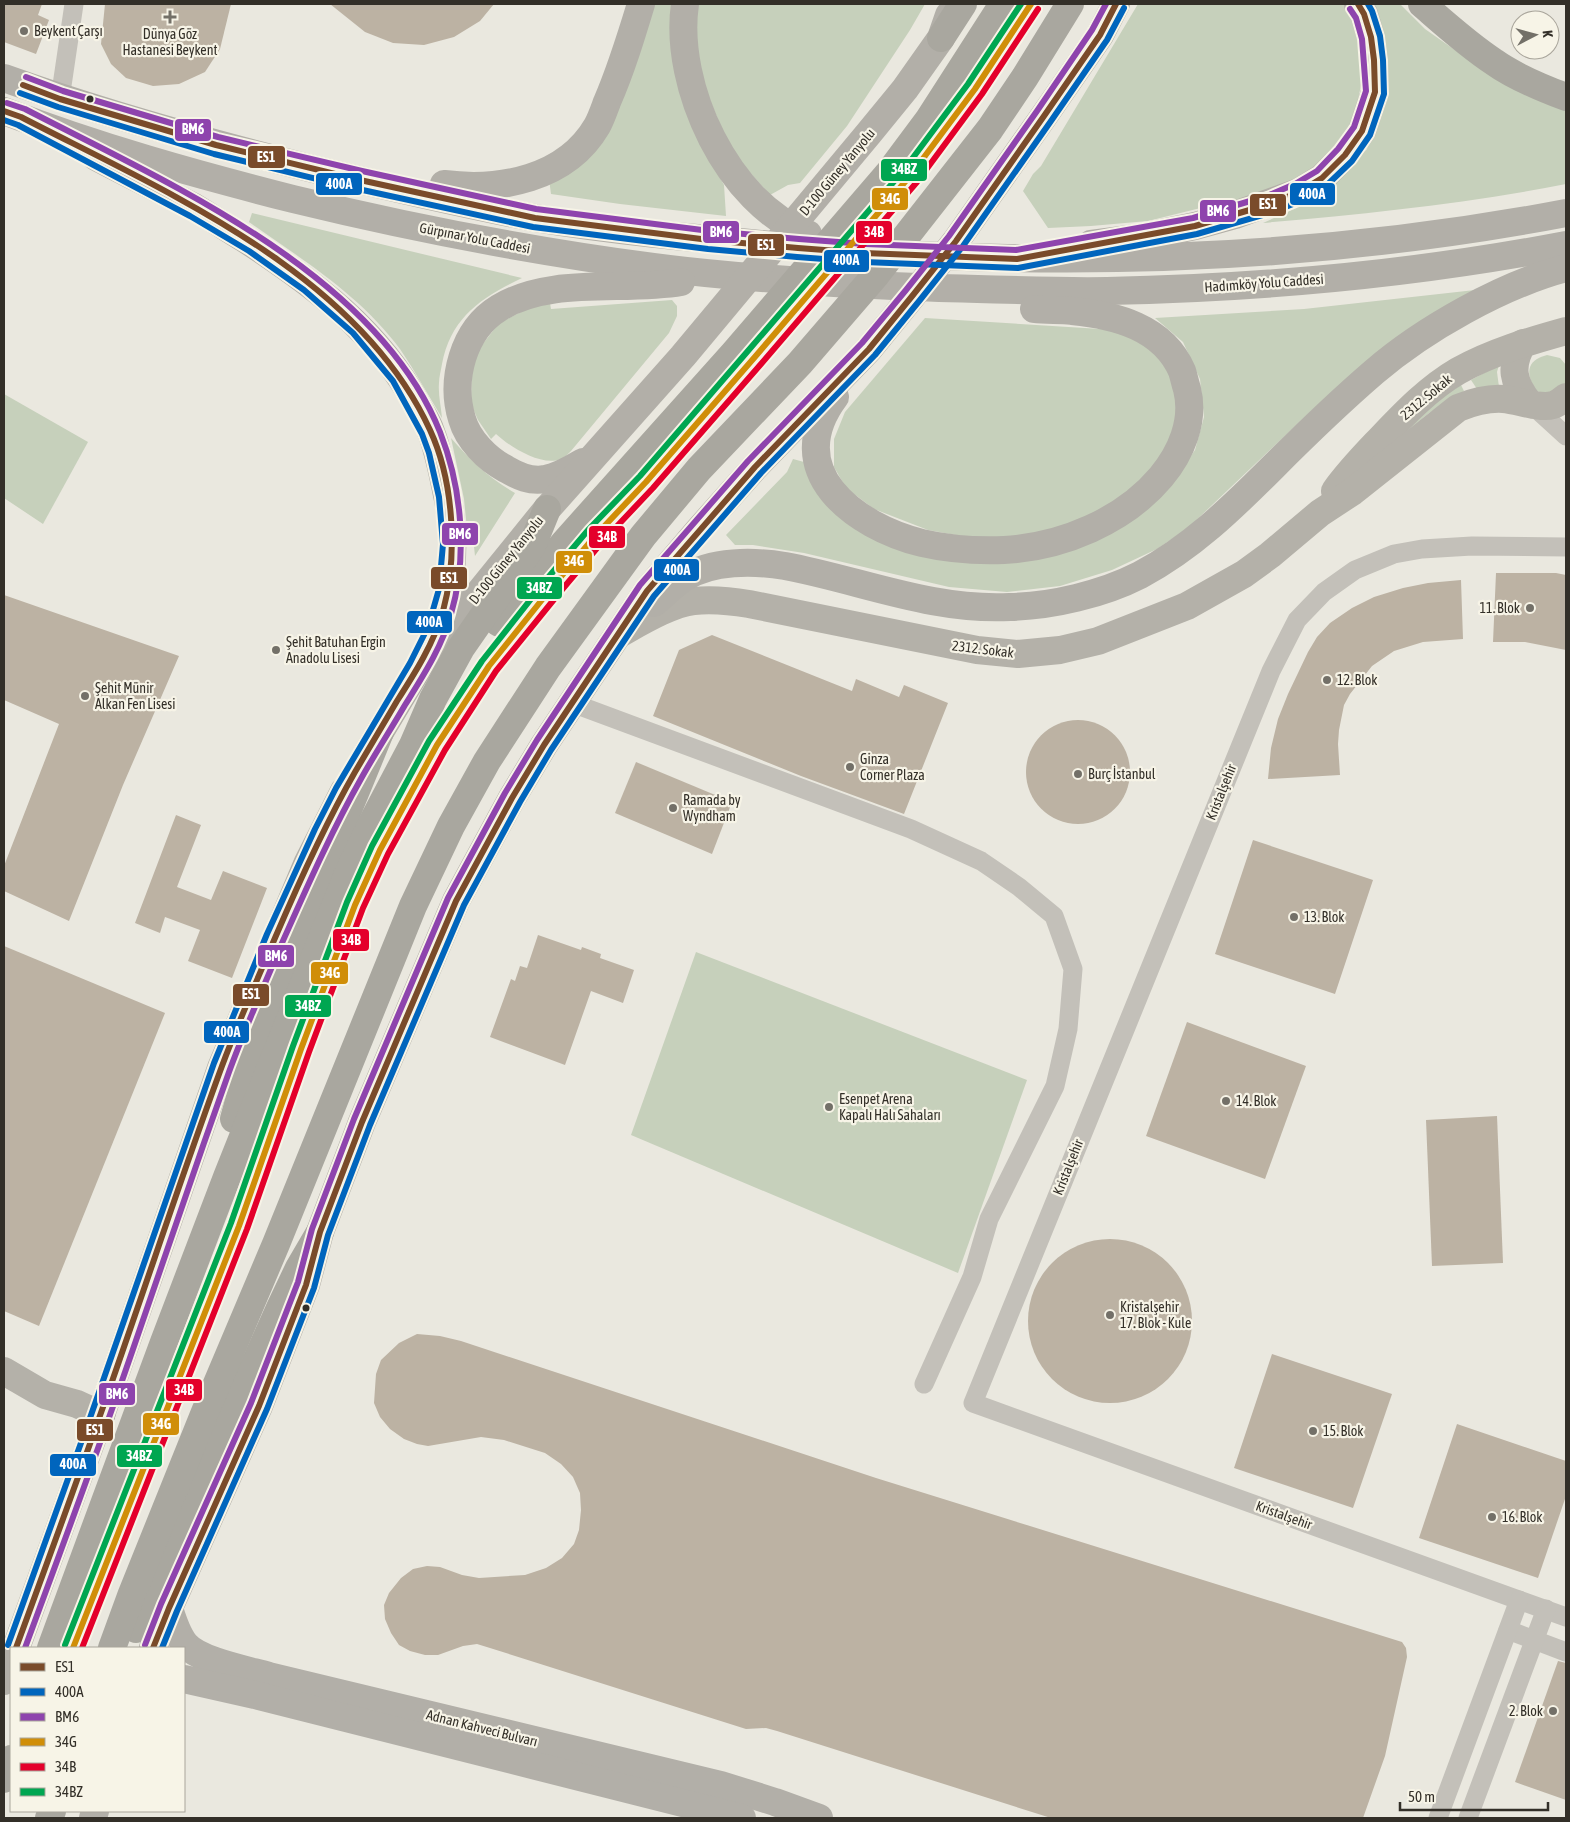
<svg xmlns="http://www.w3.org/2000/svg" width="1570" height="1822" viewBox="0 0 1570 1822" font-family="'Asap Condensed',sans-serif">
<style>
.green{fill:#c6d0bb}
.building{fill:#bcb2a3}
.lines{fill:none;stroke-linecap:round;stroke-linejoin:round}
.street{stroke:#c3c0b9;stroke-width:19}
.secondary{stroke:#b4b1a9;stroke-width:28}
.primary{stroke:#b2afa8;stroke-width:28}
.highway{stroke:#a9a79f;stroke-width:28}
.bus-1-casing{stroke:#f7f4e7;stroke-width:10}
.bus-2-casing{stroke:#f7f4e7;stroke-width:10}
.bus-3-casing{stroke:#f7f4e7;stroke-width:10}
.bus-4-casing{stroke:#f7f4e7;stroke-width:10}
.bus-5-casing{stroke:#f7f4e7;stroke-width:10}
.bus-6-casing{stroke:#f7f4e7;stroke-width:10}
.bus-1{stroke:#7a4b2a;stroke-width:6}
.bus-2{stroke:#0065bd;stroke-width:6}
.bus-3{stroke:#8e44ad;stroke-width:6}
.bus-4{stroke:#d08e08;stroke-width:6}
.bus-5{stroke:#e4002b;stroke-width:6}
.bus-6{stroke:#00a651;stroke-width:6}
.poi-dot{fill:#737068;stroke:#f7f4e7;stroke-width:2}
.bus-dot{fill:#332f28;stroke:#f7f4e7;stroke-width:2}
.labels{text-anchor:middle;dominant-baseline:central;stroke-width:4.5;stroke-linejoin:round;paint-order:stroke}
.poi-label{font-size:14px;fill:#332f28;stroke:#f7f4e7;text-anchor:start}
.street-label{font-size:14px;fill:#332f28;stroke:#f7f4e7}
.line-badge{stroke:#f7f4e7;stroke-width:2}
.badge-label{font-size:14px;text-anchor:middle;font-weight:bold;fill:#fff}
</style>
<rect width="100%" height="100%" fill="#eae8df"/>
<!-- green -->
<g class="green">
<polygon points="652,4 673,4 678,81 692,127 724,185 726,216 620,204 551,194 549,179 561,174"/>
<polygon points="698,4 925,4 910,30 847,126 800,183 788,185 770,195 731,151 698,71 693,26"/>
<polygon points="1138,4 1344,4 1356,27 1364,70 1355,115 1335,149 1309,172 1271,193 1235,206 1233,200 1148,221 1091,226 1048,228 1023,191 1033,174 1041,166"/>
<path d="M 1371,4 L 1400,4 L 1425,29 L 1462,55 L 1512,86 L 1566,111 L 1566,184 C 1466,204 1364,214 1263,223 L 1305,204 L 1341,177 L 1367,149 L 1379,116 Z"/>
<path d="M 252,213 L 522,278 C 482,297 451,317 442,364 C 441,370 439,377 439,383 C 438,394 441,406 442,418 C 428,395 415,371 400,349 C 360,295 303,260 249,222 Z"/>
<polygon points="1475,290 1312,410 1188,528 1157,549 1112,570 1060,586 1007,592 949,587 804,553 753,545 735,545 726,535 787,472 793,459 804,462 821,495 967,561 1171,484 1195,450 1204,417 1200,379 1183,342 1155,318 1304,309"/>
<path d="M 672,300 L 677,306 L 677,316 L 669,333 L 571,451 C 568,454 565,457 561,459 C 542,467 510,447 496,434 L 491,439 L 478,420 L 471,404 L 472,364 L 482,345 L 499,323 L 533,306 L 550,303 L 551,309 Z"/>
<polygon points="925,318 1117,330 1157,353 1171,373 1180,402 1168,452 1122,498 1087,517 1051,531 1007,537 967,537 928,530 874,509 846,488 834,467 834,439 845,412"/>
<path d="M 1547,355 L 1560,358 L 1566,365 L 1566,386 L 1554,395 L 1536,391 C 1526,374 1525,361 1547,355 Z"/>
<polygon points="1499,365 1497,372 1499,387 1477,389 1471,380"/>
<polygon points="1461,385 1464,391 1429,413 1378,455 1426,407"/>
<polygon points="4,394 88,442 43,524 4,498"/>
<path d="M 451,438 C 470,460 489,478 515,493 L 475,556 L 472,528 L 467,529 L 464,499 Z"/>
<polygon points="696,952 1027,1080 958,1273 631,1135"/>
</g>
<!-- building -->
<g class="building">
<polygon points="4,4 42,4 38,15 49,20 36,54 4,42"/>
<polygon points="105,4 231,4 220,49 205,72 179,84 153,86 126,78 111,64 101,44"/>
<polygon points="330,4 494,4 480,21 454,37 424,45 393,43 365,32"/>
<polygon points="1496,573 1556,573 1566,575 1566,650 1525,642 1493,642"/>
<polygon points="1461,580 1463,639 1423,642 1394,651 1372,666 1350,694 1344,705 1339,730 1338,744 1340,775 1268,779 1271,748 1278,719 1288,694 1308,652 1317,637 1330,623 1352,608 1374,597 1403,588 1428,583"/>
<polygon points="4,595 179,656 123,785 69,921 4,891 4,866 59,724 4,700"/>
<polygon points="712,635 852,691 856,679 899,697 904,685 948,703 904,814 801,776 653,716 679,650"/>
<circle cx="1078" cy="772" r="52"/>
<polygon points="636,762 732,802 712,854 615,813"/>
<polygon points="176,815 201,825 177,887 211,900 223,871 267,888 232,978 188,961 200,930 165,917 160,933 135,923"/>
<polygon points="1253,840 1373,880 1335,994 1215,954"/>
<polygon points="538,935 581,950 582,947 601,954 600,958 634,970 623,1003 591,991 565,1065 490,1037 511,979 515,981 520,966 527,968"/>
<polygon points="4,946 165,1013 39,1326 4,1311"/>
<polygon points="1187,1022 1306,1066 1265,1179 1146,1136"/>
<polygon points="1497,1116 1503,1263 1432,1266 1426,1120"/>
<circle cx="1110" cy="1321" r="82"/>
<polygon points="417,1334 440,1336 461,1341 876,1478 1402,1642 1406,1648 1407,1657 1385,1756 1363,1818 1051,1818 777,1731 766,1728 746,1729 490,1648 477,1644 463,1646 438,1655 425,1655 410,1651 399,1645 391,1633 385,1619 384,1605 389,1593 401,1578 413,1569 427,1566 440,1567 462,1575 479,1578 525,1575 546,1568 562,1558 574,1544 579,1530 581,1510 580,1493 573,1477 561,1464 545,1453 504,1440 481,1437 428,1446 417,1444 404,1439 390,1429 380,1417 374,1403 376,1374 381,1360 399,1343"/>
<polygon points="1272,1354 1392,1394 1353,1508 1234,1468"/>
<polygon points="1457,1424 1566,1461 1566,1496 1538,1578 1419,1538"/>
<polygon points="1558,1661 1566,1663 1566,1800 1515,1782"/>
</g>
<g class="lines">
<!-- street -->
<g class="street">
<polyline points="60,99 74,4"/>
<polyline points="1530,403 1566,436"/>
<polyline points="1566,547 1472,546 1422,549 1394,554 1355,570 1324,592 1297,620 1271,671 973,1403 1566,1617"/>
<polyline points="572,703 911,829 981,861 1019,887 1054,916 1073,969 1068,1029 1055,1086 989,1219 972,1277 924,1384"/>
<polyline points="1508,1630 1566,1652"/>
<polyline points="1438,1818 1519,1600"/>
<polyline points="1468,1818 1546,1609"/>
</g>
<!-- secondary -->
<g class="secondary">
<path d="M 1523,343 C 1509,366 1513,383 1529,403"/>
<path d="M 1335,491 C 1349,471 1366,454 1383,436 C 1406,412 1429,388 1458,371 C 1492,352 1530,341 1566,331"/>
<path d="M 619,634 C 639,623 672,603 694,601 C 713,599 731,601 749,604 L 977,650 L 1018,654 L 1060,650 L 1098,641 L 1187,606 L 1244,574 L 1270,555 L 1320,513 L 1352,492 L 1458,408 C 1473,402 1487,398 1503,399 C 1518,400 1539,409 1553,405 C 1557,404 1562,400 1566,397"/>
<polyline points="4,1371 45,1395 77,1404 101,1415"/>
</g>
<!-- primary -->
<g class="primary">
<path d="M 685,4 C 673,86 728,204 808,234"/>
<path d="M 4,78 C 104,114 206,142 309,168 C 384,186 459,204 535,218 C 613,231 693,238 773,245 C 1038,269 1304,263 1566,213"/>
<path d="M 4,111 C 98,147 195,174 293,199 C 412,228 532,251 653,267 C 748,279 844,284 939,288 C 995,289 1051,292 1107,291 C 1260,288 1415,274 1566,245"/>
<path d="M 96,157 C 128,174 161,190 194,207 C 211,217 228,229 245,239 C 313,283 379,332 417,405 C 422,414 428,422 431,432 C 438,450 442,471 446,490 C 457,539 454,593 433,638"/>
<path d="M 444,184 C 500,191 566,179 597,126 C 601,119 604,110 607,102 C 621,70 631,37 641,4"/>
<polyline points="1091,244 1137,238 1195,226 1235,215 1299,192 1322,178 1345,155 1362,131 1375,92 1374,60 1371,37 1364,14 1358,4"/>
<path d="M 835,397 C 780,471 854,526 922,543 C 948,549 977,551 1004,550 C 1062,547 1124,521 1161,477 C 1181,453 1195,421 1187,389 C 1185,383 1184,377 1182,371 C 1163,327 1115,315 1072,311 C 1060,309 1047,311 1034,309"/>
<path d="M 583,462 C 571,469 558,477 545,479 C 531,482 518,476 506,469 C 487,459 468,440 462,419 C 450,380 463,330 499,308 C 551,276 624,292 681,282"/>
<path d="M 654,603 C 664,595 673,585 684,578 C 712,560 754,561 785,566 C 860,580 932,611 1010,607 C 1052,606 1103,594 1140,575 C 1191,548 1232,508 1272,468 C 1305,435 1338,403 1374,372 C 1424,329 1502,285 1566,268"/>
<polyline points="368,752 419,667 547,509 683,356 869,133 905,89 941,38 949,15"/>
<polyline points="102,1412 221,1068 308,862 344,791"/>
<path d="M 169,1608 C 173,1621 177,1634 185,1644 C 199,1661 248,1670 269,1676 L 721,1785 L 775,1802 L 819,1818"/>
<polyline points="16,1648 101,1415"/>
<polyline points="153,1648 169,1608 259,1406 306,1285 320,1232 362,1122 456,901 512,798 544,745 647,591 698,531 755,467 869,349 913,295 956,241 1044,116 1100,35 1116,4"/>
<polyline points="184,1679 255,1695 742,1818"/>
<polyline points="4,1681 11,1660"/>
<polyline points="93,1818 95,1811"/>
</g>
<!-- highway -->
<g class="highway">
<path d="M 1422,4 C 1445,24 1468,45 1494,62 C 1515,77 1542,88 1566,97"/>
<polyline points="941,38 963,4"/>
<polyline points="499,623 564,543 734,353 888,174 929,119 1003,4"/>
<polyline points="234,1119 244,1083 327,861 380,732"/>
<polyline points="101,1415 102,1412"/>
<polyline points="136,1629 280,1308 299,1268 320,1232"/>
<polyline points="51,1648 164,1342 227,1177 349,871 373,821 413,745 433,699 461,648 532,546 547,509"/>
<polyline points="112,1648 131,1596 205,1412 276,1244 413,906 451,826 487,761 548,667 643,536 699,469 800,363 875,276 990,129 1025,77 1070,4"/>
<polyline points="4,1779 11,1759"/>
<polyline points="49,1818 52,1811"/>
</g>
<defs>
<g id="bus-1">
<polyline points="23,85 60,99 216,145 360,180 535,218 709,240 798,248 864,253 1017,259 1195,226 1270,204 1299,192 1322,178 1345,155 1362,131 1375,92 1374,60 1371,37 1364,14 1358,4"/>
<path d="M 4,111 L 21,117 C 166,192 358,273 430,430 C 454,482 458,556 443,611 C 434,643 415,673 397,701 C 383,725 369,748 355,772 C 324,826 299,882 275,938 C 257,980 238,1023 222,1066 C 188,1158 157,1252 125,1344 C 90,1446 53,1547 16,1648"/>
<polyline points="153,1648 169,1608 259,1406 306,1285 320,1232 362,1122 456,901 512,798 544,745 647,591 755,467 869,349 913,295 956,241 1044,116 1100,35 1116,4"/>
</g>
<g id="bus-2">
<polyline points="20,93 58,107 214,154 358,189 533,227 708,249 797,257 864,262 1018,268 1197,234 1273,212 1303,200 1327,185 1352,161 1370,135 1384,94 1383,60 1380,36 1372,11 1368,4"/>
<polyline points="4,120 18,125 190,216 249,251 304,290 353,333 393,381 422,434 429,453 439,497 443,544 439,589 428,627 410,663 336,788 315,829 267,934 214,1063 90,1418 8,1645"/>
<polyline points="162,1648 177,1611 267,1409 314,1288 328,1235 370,1125 464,905 520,802 551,750 654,596 761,473 875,355 920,300 963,246 1051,121 1107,40 1124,8"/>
</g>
<g id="bus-3">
<polyline points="26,77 63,91 218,137 362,171 536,209 710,231 799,239 865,244 1016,250 1193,218 1267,196 1295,184 1317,171 1338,149 1354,127 1366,91 1362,39 1356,18 1350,9"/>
<path d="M 7,103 L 25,109 C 168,183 377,274 440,432 C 462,488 468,556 451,614 C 442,647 423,676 405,705 C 391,729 376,752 362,777 C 332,830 307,887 282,943 C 264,986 245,1028 229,1072 C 196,1165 164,1258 132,1352 C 98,1451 61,1550 25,1648"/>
<polyline points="145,1645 161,1604 251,1403 298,1282 312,1229 354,1119 448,898 505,793 537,740 640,585 748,461 862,343 906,290 949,236 1037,111 1092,30 1106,4"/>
</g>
<polyline id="bus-4" points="73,1648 239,1226 301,1049 355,905 380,850 437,745 489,666 553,586 596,535 646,482 754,358 910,176 975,89 1031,4"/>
<polyline id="bus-5" points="82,1648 247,1229 309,1052 363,908 388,854 445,750 496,671 560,592 603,541 653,488 761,364 917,182 982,94 1038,9"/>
<polyline id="bus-6" points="65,1645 231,1223 293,1046 347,902 372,846 429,741 482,661 546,580 589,529 640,476 747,352 903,171 968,84 1021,4"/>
</defs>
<!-- bus-1 casing -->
<use href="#bus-1" class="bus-1-casing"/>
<!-- bus-2 casing -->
<use href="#bus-2" class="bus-2-casing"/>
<!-- bus-3 casing -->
<use href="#bus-3" class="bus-3-casing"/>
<!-- bus-4 casing -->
<use href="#bus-4" class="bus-4-casing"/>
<!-- bus-5 casing -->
<use href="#bus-5" class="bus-5-casing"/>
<!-- bus-6 casing -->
<use href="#bus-6" class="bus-6-casing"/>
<!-- bus-1 -->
<use href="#bus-1" class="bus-1"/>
<!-- bus-2 -->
<use href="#bus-2" class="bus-2"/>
<!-- bus-3 -->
<use href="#bus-3" class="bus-3"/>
<!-- bus-4 -->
<use href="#bus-4" class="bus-4"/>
<!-- bus-5 -->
<use href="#bus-5" class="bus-5"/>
<!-- bus-6 -->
<use href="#bus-6" class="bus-6"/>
</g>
<!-- markers -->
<g class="poi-dot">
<path d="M167.5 9.5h5v5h5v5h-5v5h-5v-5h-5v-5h5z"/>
<circle cx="24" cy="31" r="5"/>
<circle cx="1530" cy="608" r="5"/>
<circle cx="276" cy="650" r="5"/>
<circle cx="1327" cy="680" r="5"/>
<circle cx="85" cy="696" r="5"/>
<circle cx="850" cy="767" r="5"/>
<circle cx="1078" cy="774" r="5"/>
<circle cx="673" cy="808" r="5"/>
<circle cx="1294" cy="917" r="5"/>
<circle cx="1226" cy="1101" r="5"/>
<circle cx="829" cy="1107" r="5"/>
<circle cx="1110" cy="1315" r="5"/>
<circle cx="1313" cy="1431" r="5"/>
<circle cx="1492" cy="1517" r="5"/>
<circle cx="1553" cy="1711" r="5"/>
</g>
<g class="bus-dot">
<circle cx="90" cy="99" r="4.5"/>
<circle cx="306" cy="1308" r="4.5"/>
</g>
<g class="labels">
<!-- poi labels -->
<g class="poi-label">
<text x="34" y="31">Beykent Çarşı</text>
<text x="170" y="34" text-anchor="middle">Dünya Göz<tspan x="170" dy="16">Hastanesi Beykent</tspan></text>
<text x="1520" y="608" text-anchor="end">11. Blok</text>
<text x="286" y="642">Şehit Batuhan Ergin<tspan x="286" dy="16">Anadolu Lisesi</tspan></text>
<text x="1337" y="680">12. Blok</text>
<text x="95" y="688">Şehit Münir<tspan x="95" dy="16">Alkan Fen Lisesi</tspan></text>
<text x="860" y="759">Ginza<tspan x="860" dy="16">Corner Plaza</tspan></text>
<text x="1088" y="774">Burç İstanbul</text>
<text x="683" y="800">Ramada by<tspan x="683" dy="16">Wyndham</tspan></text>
<text x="1304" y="917">13. Blok</text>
<text x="839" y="1099">Esenpet Arena<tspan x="839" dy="16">Kapalı Halı Sahaları</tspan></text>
<text x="1236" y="1101">14. Blok</text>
<text x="1120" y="1307">Kristalşehir<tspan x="1120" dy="16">17. Blok - Kule</tspan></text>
<text x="1323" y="1431">15. Blok</text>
<text x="1502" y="1517">16. Blok</text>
<text x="1543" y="1711" text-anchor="end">2. Blok</text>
</g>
<!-- street labels -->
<g class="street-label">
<text transform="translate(837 172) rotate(-50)">D-100 Güney Yanyolu</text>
<text transform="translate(475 238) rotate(11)">Gürpınar Yolu Caddesi</text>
<text transform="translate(1264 283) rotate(-4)">Hadımköy Yolu Caddesi</text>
<text transform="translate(1426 397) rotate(-40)">2312. Sokak</text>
<text transform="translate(506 560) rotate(-51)">D-100 Güney Yanyolu</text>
<text transform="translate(983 649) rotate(7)">2312. Sokak</text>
<text transform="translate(1221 792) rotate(-68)">Kristalşehir</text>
<text transform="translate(1068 1167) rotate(-68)">Kristalşehir</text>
<text transform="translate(1284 1515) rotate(20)">Kristalşehir</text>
<text transform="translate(482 1728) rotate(14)">Adnan Kahveci Bulvarı</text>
</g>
</g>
<g class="line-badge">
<rect x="174" y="118" width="38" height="24" rx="5" fill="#8e44ad"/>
<rect x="247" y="145" width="39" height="24" rx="5" fill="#7a4b2a"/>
<rect x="880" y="158" width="48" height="24" rx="5" fill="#00a651"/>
<rect x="315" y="172" width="48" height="24" rx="5" fill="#0065bd"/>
<rect x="1289" y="182" width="47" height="24" rx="5" fill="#0065bd"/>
<rect x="871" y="187" width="38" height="24" rx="5" fill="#d08e08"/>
<rect x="1249" y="193" width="38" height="24" rx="5" fill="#7a4b2a"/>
<rect x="1199" y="199" width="38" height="24" rx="5" fill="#8e44ad"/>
<rect x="702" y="220" width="38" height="24" rx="5" fill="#8e44ad"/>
<rect x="855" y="220" width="38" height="24" rx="5" fill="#e4002b"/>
<rect x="747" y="233" width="38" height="24" rx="5" fill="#7a4b2a"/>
<rect x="823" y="249" width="47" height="24" rx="5" fill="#0065bd"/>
<rect x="441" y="522" width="38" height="24" rx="5" fill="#8e44ad"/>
<rect x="588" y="525" width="38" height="24" rx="5" fill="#e4002b"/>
<rect x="555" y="550" width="38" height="24" rx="5" fill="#d08e08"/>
<rect x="653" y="558" width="47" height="24" rx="5" fill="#0065bd"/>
<rect x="430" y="566" width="38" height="24" rx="5" fill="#7a4b2a"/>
<rect x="516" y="576" width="47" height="24" rx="5" fill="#00a651"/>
<rect x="406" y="610" width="47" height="24" rx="5" fill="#0065bd"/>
<rect x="332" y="928" width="38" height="24" rx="5" fill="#e4002b"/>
<rect x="257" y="944" width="38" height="24" rx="5" fill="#8e44ad"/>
<rect x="310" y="961" width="39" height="24" rx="5" fill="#d08e08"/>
<rect x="232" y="983" width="38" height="24" rx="5" fill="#7a4b2a"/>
<rect x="284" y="994" width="48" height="24" rx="5" fill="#00a651"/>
<rect x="203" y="1020" width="47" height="24" rx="5" fill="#0065bd"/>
<rect x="165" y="1378" width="38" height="24" rx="5" fill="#e4002b"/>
<rect x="98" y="1382" width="38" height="24" rx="5" fill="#8e44ad"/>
<rect x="142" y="1412" width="38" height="24" rx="5" fill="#d08e08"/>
<rect x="76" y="1418" width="38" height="24" rx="5" fill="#7a4b2a"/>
<rect x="116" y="1444" width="47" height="24" rx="5" fill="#00a651"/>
<rect x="49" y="1453" width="48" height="24" rx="5" fill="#0065bd"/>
</g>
<g class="badge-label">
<text x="193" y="134">BM6</text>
<text x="266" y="162">ES1</text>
<text x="904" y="174">34BZ</text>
<text x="339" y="189">400A</text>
<text x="1312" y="199">400A</text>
<text x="890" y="204">34G</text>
<text x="1268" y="209">ES1</text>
<text x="1218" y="216">BM6</text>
<text x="721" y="237">BM6</text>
<text x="874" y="237">34B</text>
<text x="766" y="250">ES1</text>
<text x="846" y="265">400A</text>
<text x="460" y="539">BM6</text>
<text x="607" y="542">34B</text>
<text x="574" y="566">34G</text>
<text x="677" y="575">400A</text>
<text x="449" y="583">ES1</text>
<text x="539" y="593">34BZ</text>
<text x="429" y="627">400A</text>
<text x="351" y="945">34B</text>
<text x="276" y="961">BM6</text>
<text x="330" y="978">34G</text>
<text x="251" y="999">ES1</text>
<text x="308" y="1011">34BZ</text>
<text x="227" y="1037">400A</text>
<text x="184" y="1395">34B</text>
<text x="117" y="1399">BM6</text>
<text x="161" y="1429">34G</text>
<text x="95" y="1435">ES1</text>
<text x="139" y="1461">34BZ</text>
<text x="73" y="1469">400A</text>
</g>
<!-- border -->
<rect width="1570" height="1822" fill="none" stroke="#332f28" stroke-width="10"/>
<!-- legend -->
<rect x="10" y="1647" width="175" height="165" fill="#f7f4e7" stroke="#a9a59b"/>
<rect x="20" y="1663" width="25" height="8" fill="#7a4b2a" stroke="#a9a59b"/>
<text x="55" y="1672" font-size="15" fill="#332f28">ES1</text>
<rect x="20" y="1688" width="25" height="8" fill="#0065bd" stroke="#a9a59b"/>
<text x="55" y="1697" font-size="15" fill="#332f28">400A</text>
<rect x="20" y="1713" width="25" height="8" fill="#8e44ad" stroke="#a9a59b"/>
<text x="55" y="1722" font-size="15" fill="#332f28">BM6</text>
<rect x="20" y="1738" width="25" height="8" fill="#d08e08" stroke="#a9a59b"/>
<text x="55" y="1747" font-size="15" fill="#332f28">34G</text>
<rect x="20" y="1763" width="25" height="8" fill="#e4002b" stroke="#a9a59b"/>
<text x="55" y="1772" font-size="15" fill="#332f28">34B</text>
<rect x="20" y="1788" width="25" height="8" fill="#00a651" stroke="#a9a59b"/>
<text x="55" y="1797" font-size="15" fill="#332f28">34BZ</text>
<!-- north arrow -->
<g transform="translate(1535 35) rotate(84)"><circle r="24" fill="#f7f4e7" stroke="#a9a59b"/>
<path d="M0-4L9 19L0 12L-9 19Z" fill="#737068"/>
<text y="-8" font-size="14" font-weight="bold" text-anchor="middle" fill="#332f28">K</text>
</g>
<!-- scale -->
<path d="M1400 1802v8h148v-8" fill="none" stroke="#332f28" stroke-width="2.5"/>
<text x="1408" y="1802" font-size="15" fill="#332f28" stroke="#f7f4e7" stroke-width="4" paint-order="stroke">50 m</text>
</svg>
